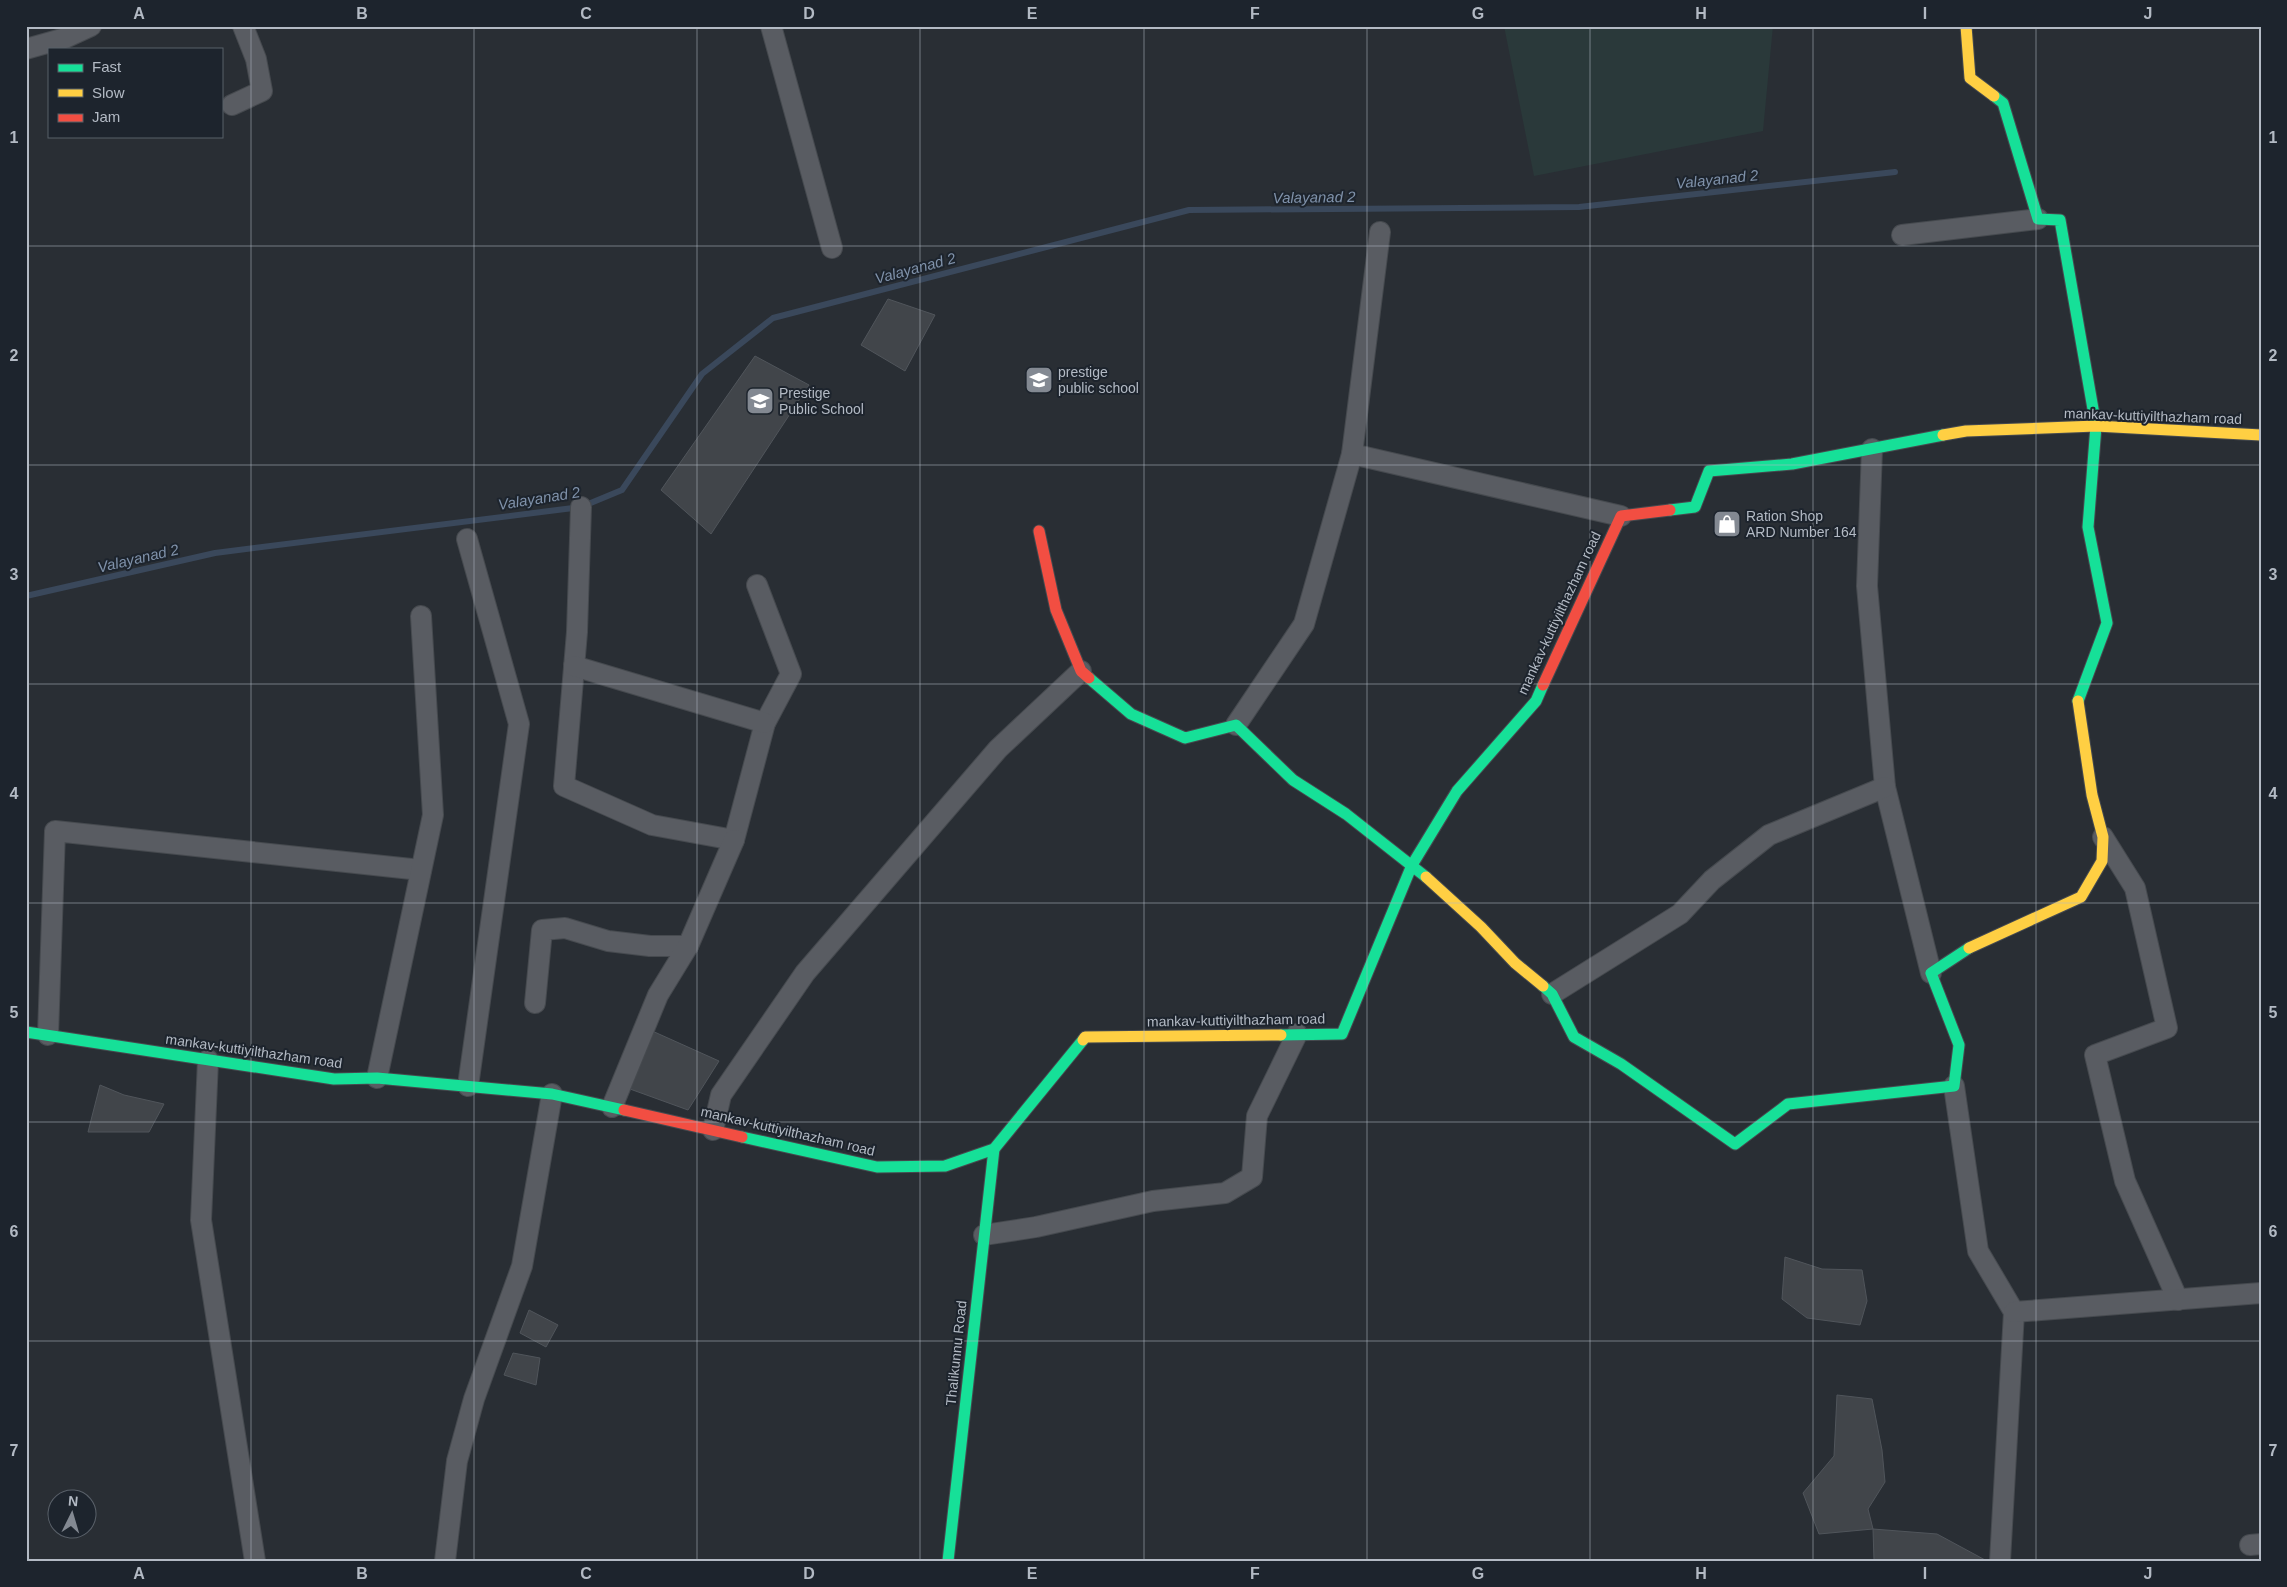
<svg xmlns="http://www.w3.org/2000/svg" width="2287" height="1587" viewBox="0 0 2287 1587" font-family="Arial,sans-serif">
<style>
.green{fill:#2a393a}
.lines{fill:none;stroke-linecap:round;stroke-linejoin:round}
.stream{stroke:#3a485b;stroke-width:6}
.building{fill:#41454a;stroke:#50555b}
.street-casing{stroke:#464a4f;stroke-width:22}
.fast-casing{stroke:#464a4f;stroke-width:13}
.slow-casing{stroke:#464a4f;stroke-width:13}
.jam-casing{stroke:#464a4f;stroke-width:13}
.street{stroke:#595c62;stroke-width:20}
.fast{stroke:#16e098;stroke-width:11}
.slow{stroke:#ffcf43;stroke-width:11}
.jam{stroke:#f24e42;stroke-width:11}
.grid{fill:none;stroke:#b3bac4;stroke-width:1;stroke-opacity:0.55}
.labels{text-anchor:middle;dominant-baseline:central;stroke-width:4;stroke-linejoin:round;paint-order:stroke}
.poi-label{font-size:14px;fill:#b3bac4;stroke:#1d242d;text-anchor:start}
.street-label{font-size:14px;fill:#b3bac4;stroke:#1d242d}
.water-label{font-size:15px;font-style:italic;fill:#7f91a9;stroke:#1d242d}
.neatline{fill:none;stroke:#b3bac4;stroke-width:2}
.grid-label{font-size:16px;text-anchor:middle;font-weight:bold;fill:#b3bac4}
</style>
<rect width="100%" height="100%" fill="#292e34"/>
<!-- green -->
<polygon class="green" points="1504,26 1773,26 1763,131 1534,176"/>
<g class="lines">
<!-- stream -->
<polyline class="stream" points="26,596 215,553 581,507 622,490 702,374 773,318 1189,210 1579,207 1895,172"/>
</g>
<!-- building -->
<g class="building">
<polygon points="888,299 935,315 905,371 861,345"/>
<polygon points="755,356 809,385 711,534 661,490"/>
<polygon points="650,1030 719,1061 688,1110 630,1089"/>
<polygon points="100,1085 124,1095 164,1104 149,1132 88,1132"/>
<polygon points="1785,1257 1822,1269 1862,1270 1867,1301 1860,1325 1807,1318 1782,1299"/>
<polygon points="529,1310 558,1325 546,1347 520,1333"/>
<polygon points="513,1353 540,1358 536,1385 504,1375"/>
<polygon points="1837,1395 1872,1399 1882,1450 1885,1482 1868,1509 1873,1529 1819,1534 1803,1493 1834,1456"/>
<polygon points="1873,1529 1937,1534 1987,1561 1874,1561"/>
</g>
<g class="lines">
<defs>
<g id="street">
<polyline points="771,26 832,248"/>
<polyline points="26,49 65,38 91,26"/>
<polyline points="232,105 262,91 256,59 243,26"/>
<polyline points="1902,235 2038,219"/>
<polyline points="1872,449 1867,586 1885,787 1931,973"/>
<polyline points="1352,454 1621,516"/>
<polyline points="581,507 577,632 564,786 652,825 734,840 765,723 791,674 757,585"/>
<polyline points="467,539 519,724 468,1086"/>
<polyline points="574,666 765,723"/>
<polyline points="1236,725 1304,624 1352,454 1380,232"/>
<polyline points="2103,837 2135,888 2167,1028 2095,1055 2125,1181 2178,1300"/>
<polyline points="1552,994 1680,914 1712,880 1769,835 1885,787"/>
<polyline points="535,1003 542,930 565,928 608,941 650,946 688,946"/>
<polyline points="48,1035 55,831 421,870"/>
<polyline points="208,1060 201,1220 255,1561"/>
<polyline points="377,1078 433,815 421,616"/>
<polyline points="1954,1086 1978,1251 2014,1312 2000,1561"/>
<polyline points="612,1107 658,995 688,946 734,840"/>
<polyline points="713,1130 721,1095 805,973 998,749 1081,671"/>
<polyline points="984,1235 1036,1227 1153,1201 1225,1193 1252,1177 1257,1116 1297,1034"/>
<polyline points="2014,1312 2261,1293"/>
<polyline points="2250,1545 2261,1544"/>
<polyline points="445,1561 457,1461 474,1399 522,1266 552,1094"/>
</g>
<g id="fast">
<polyline points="1994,96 2003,103 2038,219 2060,220 2096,426 2088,527 2107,623 2078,701"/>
<polyline points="1670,510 1695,507 1709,471 1792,464 1943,435"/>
<polyline points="1089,678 1131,714 1185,738 1236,725 1293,780 1346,814 1426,877"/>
<polyline points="1543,986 1552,994 1574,1037 1621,1064 1735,1144 1788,1104 1954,1086 1959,1045 1931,973 1969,948"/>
<polyline points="26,1032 334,1079 377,1078 552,1094 624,1110"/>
<polyline points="1281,1035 1342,1034 1412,865 1457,791 1536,701 1543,685"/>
<polyline points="742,1137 877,1167 945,1166 994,1149 1083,1040"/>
<polyline points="948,1561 994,1149"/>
</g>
<g id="slow">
<polyline points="1966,26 1970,78 1994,96"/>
<polyline points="1943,435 1966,431 2096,426 2261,435"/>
<polyline points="1426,877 1481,927 1515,963 1543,986"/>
<polyline points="1969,948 2081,897 2102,861 2103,837 2092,795 2078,701"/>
<polyline points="1083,1040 1085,1037 1281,1035"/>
</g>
<g id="jam">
<polyline points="1039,531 1056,610 1081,671 1089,678"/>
<polyline points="1543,685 1621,516 1670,510"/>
<polyline points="624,1110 742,1137"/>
</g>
</defs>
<!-- street casing -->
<use href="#street" class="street-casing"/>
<!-- fast casing -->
<use href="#fast" class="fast-casing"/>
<!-- slow casing -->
<use href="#slow" class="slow-casing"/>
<!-- jam casing -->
<use href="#jam" class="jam-casing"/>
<!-- street -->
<use href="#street" class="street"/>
<!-- fast -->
<use href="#fast" class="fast"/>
<!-- slow -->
<use href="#slow" class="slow"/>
<!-- jam -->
<use href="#jam" class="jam"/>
</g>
<!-- grid -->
<path class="grid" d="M 251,26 L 251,1561M 474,26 L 474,1561M 697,26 L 697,1561M 920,26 L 920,1561M 1144,26 L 1144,1561M 1367,26 L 1367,1561M 1590,26 L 1590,1561M 1813,26 L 1813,1561M 2036,26 L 2036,1561M 26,246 L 2261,246M 26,465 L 2261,465M 26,684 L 2261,684M 26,903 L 2261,903M 26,1122 L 2261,1122M 26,1341 L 2261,1341"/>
<!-- icons -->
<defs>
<symbol id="school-square" viewBox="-11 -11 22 22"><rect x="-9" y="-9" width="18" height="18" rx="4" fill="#838992" stroke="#1d242d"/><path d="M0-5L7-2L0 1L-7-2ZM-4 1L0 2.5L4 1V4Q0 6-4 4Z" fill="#fff"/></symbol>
<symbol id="shop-square" viewBox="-11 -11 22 22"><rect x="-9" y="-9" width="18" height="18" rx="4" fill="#838992" stroke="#1d242d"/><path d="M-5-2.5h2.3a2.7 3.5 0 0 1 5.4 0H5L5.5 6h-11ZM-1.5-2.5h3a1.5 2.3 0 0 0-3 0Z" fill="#fff"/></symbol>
</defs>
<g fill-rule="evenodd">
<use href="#school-square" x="1023" y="364" width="32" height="32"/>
<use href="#school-square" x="744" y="385" width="32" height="32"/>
<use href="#shop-square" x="1711" y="508" width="32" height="32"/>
</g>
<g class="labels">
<!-- poi labels -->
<g class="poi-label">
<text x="1058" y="372">prestige<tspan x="1058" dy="16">public school</tspan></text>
<text x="779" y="393">Prestige<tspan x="779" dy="16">Public School</tspan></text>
<text x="1746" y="516">Ration Shop<tspan x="1746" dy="16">ARD Number 164</tspan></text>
</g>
<!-- street labels -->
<g class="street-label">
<text transform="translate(2153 416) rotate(2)">mankav-kuttiyilthazham road</text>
<text transform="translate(1559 613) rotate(-65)">mankav-kuttiyilthazham road</text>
<text transform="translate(1236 1020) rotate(-1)">mankav-kuttiyilthazham road</text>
<text transform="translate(254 1051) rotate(8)">mankav-kuttiyilthazham road</text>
<text transform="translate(788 1131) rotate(13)">mankav-kuttiyilthazham road</text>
<text transform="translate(956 1353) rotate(-84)">Thalikunnu Road</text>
</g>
<!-- water labels -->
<g class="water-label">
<text transform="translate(1717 179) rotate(-6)">Valayanad 2</text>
<text transform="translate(1314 197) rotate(-1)">Valayanad 2</text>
<text transform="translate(915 268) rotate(-15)">Valayanad 2</text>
<text transform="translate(539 498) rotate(-9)">Valayanad 2</text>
<text transform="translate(138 558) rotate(-13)">Valayanad 2</text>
</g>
</g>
<!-- border -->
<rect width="2287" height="1587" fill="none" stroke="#1d242d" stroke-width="55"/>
<!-- legend -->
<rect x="48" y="48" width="175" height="90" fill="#1d242d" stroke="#596069"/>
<rect x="58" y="64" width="25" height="8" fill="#16e098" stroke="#596069"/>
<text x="92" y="72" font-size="15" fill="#b3bac4">Fast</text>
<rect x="58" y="89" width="25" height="8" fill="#ffcf43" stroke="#596069"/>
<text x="92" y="98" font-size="15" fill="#b3bac4">Slow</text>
<rect x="58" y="114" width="25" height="8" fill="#f24e42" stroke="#596069"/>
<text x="92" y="122" font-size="15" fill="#b3bac4">Jam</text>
<!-- north arrow -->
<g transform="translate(72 1514) rotate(5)"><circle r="24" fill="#1d242d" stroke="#596069"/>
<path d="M0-4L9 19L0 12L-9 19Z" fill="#838992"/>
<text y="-8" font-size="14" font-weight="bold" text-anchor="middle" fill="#b3bac4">N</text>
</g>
<rect x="28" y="28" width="2232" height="1532" class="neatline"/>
<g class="grid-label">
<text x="139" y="19">A</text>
<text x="362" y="19">B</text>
<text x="586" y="19">C</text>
<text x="809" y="19">D</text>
<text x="1032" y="19">E</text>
<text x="1255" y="19">F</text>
<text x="1478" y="19">G</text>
<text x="1701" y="19">H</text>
<text x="1925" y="19">I</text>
<text x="2148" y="19">J</text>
<text x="14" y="143">1</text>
<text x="2273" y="143">1</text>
<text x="14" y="361">2</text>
<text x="2273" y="361">2</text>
<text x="14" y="580">3</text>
<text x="2273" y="580">3</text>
<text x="14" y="799">4</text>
<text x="2273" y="799">4</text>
<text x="14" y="1018">5</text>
<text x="2273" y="1018">5</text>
<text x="14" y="1237">6</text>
<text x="2273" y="1237">6</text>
<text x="14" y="1456">7</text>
<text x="2273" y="1456">7</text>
<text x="139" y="1579">A</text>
<text x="362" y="1579">B</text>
<text x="586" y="1579">C</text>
<text x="809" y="1579">D</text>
<text x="1032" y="1579">E</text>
<text x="1255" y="1579">F</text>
<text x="1478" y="1579">G</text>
<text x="1701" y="1579">H</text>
<text x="1925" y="1579">I</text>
<text x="2148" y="1579">J</text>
</g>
</svg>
